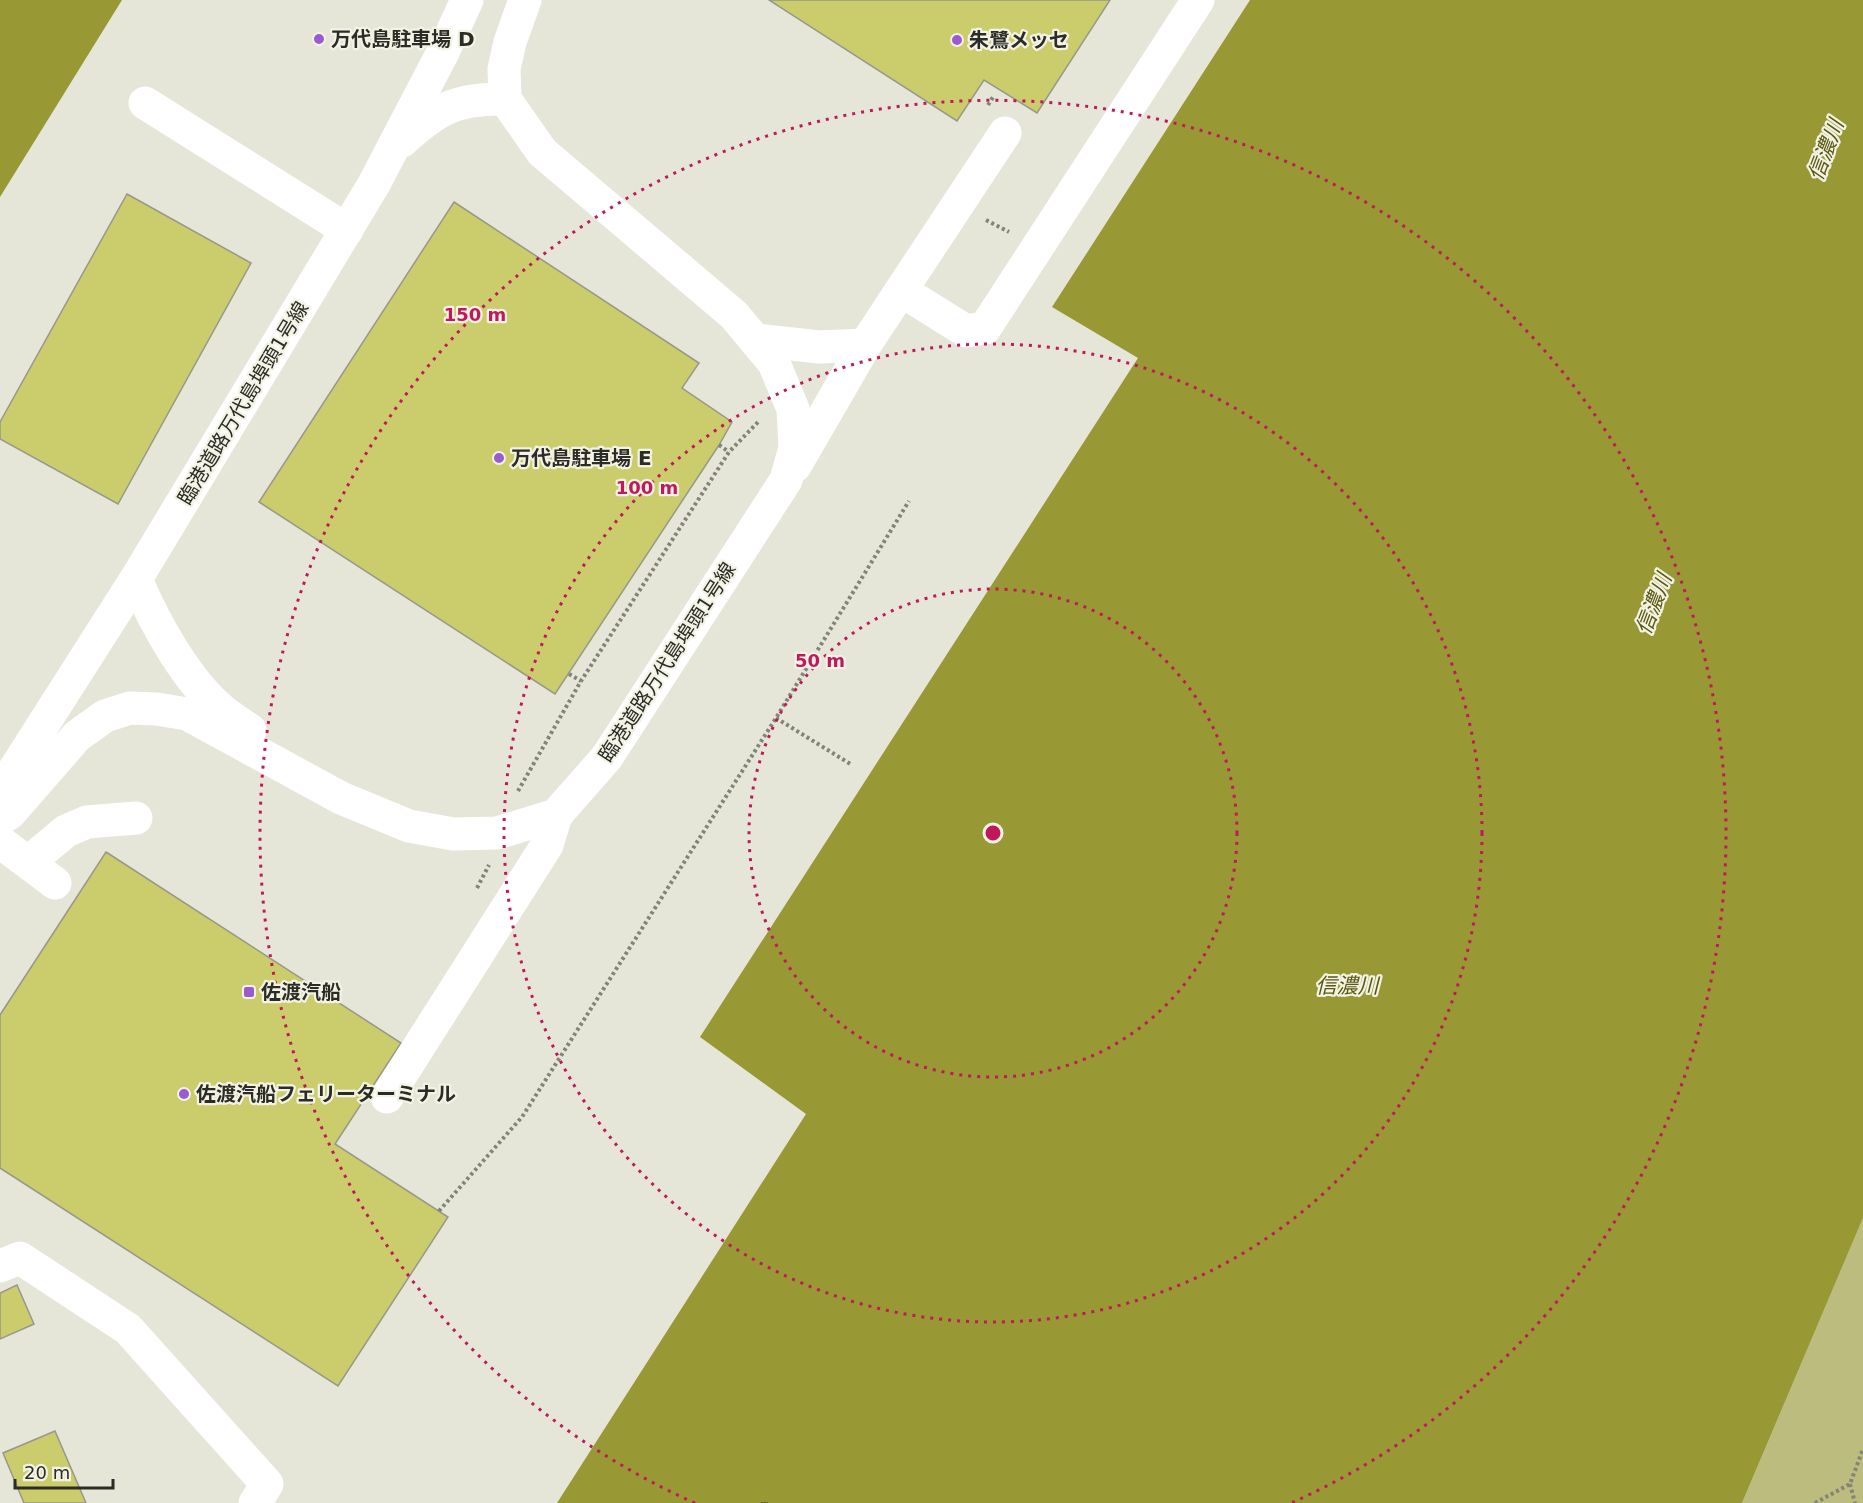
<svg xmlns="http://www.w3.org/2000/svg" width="1863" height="1503" viewBox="0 0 1863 1503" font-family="'DejaVu Sans','Noto Sans JP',sans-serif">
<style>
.green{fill:#bbbc7e}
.water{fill:#989835}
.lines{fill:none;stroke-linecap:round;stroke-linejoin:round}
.ferry{stroke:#595810;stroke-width:1.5;stroke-dasharray:8 6;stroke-linecap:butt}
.building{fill:#cbcc6b;stroke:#97988a;stroke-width:1.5}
.path{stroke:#828379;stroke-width:4;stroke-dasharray:3 3;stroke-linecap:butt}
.minor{stroke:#fff;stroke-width:33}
.ring{fill:none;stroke:#c2185b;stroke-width:3;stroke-dasharray:3 6}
.poi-dot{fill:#9a5bd1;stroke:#f2f3e4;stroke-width:2}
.labels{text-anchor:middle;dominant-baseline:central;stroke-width:4.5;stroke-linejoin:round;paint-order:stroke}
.poi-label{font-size:20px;font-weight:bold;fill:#2c2c27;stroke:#f2f3e4;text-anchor:start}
.street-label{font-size:20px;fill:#2c2c27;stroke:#f2f3e4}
.water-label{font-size:21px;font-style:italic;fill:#595810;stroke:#f2f3e4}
.centre{fill:#c2185b;stroke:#f2f3e4;stroke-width:3}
.ring-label{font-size:18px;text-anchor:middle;font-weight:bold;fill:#c2185b;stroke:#f2f3e4;stroke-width:4.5;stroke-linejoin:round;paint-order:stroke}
</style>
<rect width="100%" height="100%" fill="#e5e6d7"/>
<!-- green -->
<polygon class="green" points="1863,1218 1863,1503 1742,1503"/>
<!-- water -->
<g class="water">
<polygon points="0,0 122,0 0,197"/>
<polygon points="1250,0 1863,0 1863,1218 1742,1503 557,1503 806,1114 700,1037 1138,358 1052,307"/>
</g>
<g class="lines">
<!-- ferry -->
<polyline class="ferry" points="761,1503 768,1503"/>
</g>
<!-- building -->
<g class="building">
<polygon points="769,0 1110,0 1037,113 984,80 957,121"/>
<polygon points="127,194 251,263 118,504 0,439 0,422"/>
<polygon points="454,202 699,363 682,388 732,422 719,445 555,694 259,502"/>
<polygon points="106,852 401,1043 335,1144 448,1217 338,1386 0,1168 0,1015"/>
<polygon points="17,1285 34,1324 0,1339 0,1293"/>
<polygon points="55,1431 86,1503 24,1503 3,1453"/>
</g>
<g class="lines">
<!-- path -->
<g class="path">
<polyline points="988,105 993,97"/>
<polyline points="986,220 1009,232"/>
<polyline points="719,445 729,452"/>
<polyline points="569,674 581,681"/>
<polyline points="776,718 852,765"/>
<polyline points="518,791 581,681 729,452 759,421"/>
<polyline points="477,888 489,865"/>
<polyline points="439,1211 522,1117 776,718 909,501"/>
<polyline points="1850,1484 1855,1503"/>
<polyline points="1815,1503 1850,1484 1863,1449"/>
</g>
<!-- minor -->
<g class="minor">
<polyline points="145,103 347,230"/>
<path d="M 402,141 C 437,109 456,98 505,99"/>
<polyline points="902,291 966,331 985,328 1198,0"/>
<polyline points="756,340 819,347 865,345"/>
<polyline points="795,466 865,345 1005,133"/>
<path d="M 136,579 C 154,622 187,682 223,711 C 232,718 241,724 250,730"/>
<polyline points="0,796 9,778 136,579 374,184 443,52 467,0"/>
<polyline points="0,819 10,813 77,736 105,716 130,708 157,709 187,714 341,798 409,826 453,834 497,833 556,815 607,757 786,480 795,448 793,409 774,363 734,315 542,152 505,99 504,69 510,42 525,0"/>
<polyline points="0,842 55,883"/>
<polyline points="29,862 66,831 87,822 136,818"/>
<polyline points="387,1097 547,845 556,815"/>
<polyline points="0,1266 20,1258 128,1329 267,1484 255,1503"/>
</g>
</g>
<!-- distance rings -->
<g class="ring">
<circle cx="993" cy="833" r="244"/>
<circle cx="993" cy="833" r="489"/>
<path d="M695 1503A733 733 0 1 1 1291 1503"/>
</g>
<!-- markers -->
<g class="poi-dot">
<circle cx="319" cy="39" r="6"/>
<circle cx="957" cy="40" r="6"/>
<circle cx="499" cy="458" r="6"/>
<rect x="243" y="986" width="12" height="12" rx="3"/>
<circle cx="184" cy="1094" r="6"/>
</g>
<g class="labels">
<!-- poi labels -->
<g class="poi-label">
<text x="331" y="39">万代島駐車場 D</text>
<text x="969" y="40">朱鷺メッセ</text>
<text x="511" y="458">万代島駐車場 E</text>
<text x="261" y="992">佐渡汽船</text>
<text x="196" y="1094">佐渡汽船フェリーターミナル</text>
</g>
<!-- street labels -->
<g class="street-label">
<text transform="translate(243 403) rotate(-59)">臨港道路万代島埠頭1号線</text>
<text transform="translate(667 662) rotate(-57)">臨港道路万代島埠頭1号線</text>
</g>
<!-- water labels -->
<g class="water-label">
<text transform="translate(1826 150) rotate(-69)">信濃川</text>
<text transform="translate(1654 604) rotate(-69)">信濃川</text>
<text x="1347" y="986">信濃川</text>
</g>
</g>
<circle cx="993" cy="833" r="9" class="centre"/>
<g class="ring-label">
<text x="475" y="321">150 m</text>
<text x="647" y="494">100 m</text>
<text x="820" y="667">50 m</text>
</g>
<!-- scale -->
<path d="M15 1479v9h98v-9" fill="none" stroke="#2c2c27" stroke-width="3"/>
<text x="24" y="1479" font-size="18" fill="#2c2c27" stroke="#f2f3e4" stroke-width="4.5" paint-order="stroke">20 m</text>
</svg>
